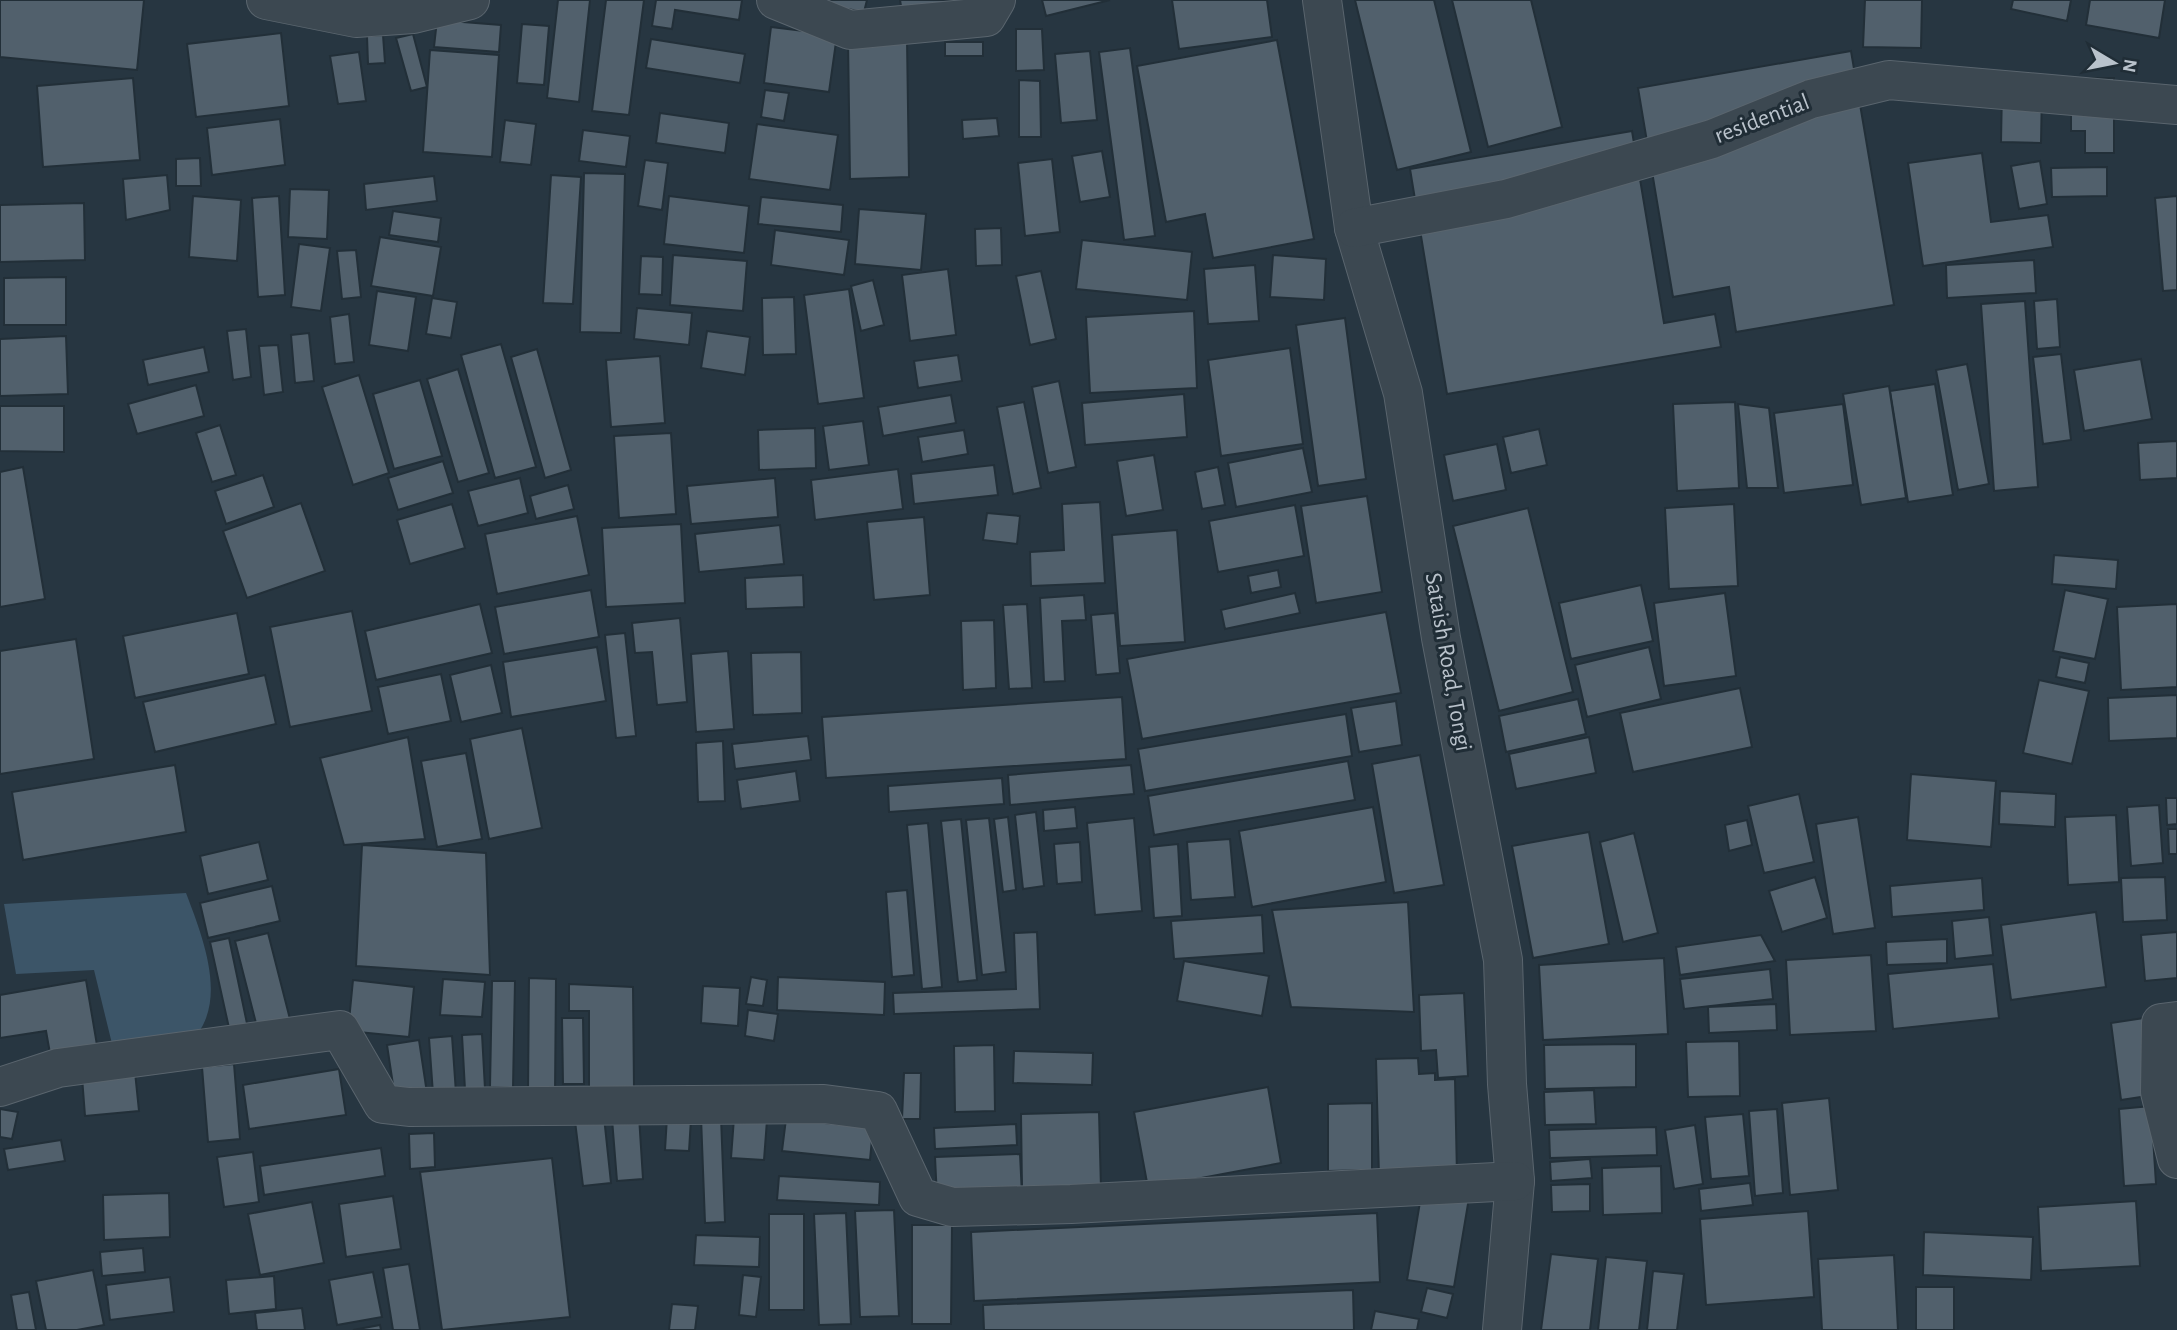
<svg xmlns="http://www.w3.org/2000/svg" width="2177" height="1330" viewBox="0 0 2177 1330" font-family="'Alegreya Sans',sans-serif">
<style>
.water{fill:#3c5568}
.building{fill:#51606c;stroke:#222f38;stroke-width:2}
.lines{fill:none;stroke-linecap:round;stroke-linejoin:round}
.minor-casing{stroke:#5a656e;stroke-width:40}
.minor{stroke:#3c4851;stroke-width:38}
.labels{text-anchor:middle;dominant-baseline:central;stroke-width:6;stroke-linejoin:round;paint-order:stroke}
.street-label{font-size:24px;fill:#b9c2cb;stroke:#202d36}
</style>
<rect width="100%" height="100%" fill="#273641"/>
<!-- water -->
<path class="water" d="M 186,893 C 200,930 223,986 203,1025 C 200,1032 191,1039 185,1045 L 114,1052 L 94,970 L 16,974 L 4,904 Z"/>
<!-- building -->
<g class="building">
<polygon points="0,0 144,0 137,70 0,57"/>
<polygon points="558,0 590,0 579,102 547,98"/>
<polygon points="606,0 644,0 629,115 592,111"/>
<polygon points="656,0 742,0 739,20 675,10 672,29 652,26"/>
<polygon points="809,0 867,0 864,12 808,2"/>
<polygon points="900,0 977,0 903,18"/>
<polygon points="1042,0 1110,0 1046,16"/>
<polygon points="1172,0 1267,0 1272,37 1179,49"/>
<polygon points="1355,0 1434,0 1471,152 1397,170"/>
<polygon points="1452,0 1531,0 1562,127 1488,147"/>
<polygon points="1865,0 1922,0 1921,48 1863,47"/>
<polygon points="2013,0 2071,0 2067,21 2011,9"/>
<polygon points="2090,0 2165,0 2159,38 2086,25"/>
<polygon points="437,20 501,25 499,52 434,47"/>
<polygon points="522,24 549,26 544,85 517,83"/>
<polygon points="771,27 837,35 829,92 764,83"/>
<polygon points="1016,29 1042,29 1044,70 1016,71"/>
<polygon points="281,33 289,106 196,117 187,44"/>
<polygon points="413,34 427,87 411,91 396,38"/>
<polygon points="383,35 385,63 368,64 367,36"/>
<polygon points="651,39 745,54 740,83 646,68"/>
<polygon points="907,39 909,177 850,179 848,40"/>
<polygon points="1277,40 1314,239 1213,258 1205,214 1166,222 1137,66"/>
<rect x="945" y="42" width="38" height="14"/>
<polygon points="1130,48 1155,236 1124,240 1099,52"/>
<polygon points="430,50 499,55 492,157 423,152"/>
<polygon points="1090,51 1097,120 1061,123 1055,54"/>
<polygon points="1851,51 1894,305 1736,332 1729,287 1673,297 1638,88"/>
<polygon points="359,52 366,101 338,104 330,56"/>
<polygon points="133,78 140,160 43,167 37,86"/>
<polygon points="2085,78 2114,78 2114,153 2085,153 2085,131 2071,131 2071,102"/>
<polygon points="1019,80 1040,81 1041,137 1019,137"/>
<polygon points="2002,88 2042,89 2041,143 2001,142"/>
<polygon points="765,90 789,93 784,121 761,117"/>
<polygon points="660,113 729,123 725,153 656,143"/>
<polygon points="997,118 999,136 963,139 962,120"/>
<polygon points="280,119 285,165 212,175 207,128"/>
<polygon points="505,120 536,124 531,165 500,162"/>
<polygon points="757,124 838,135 830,190 749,179"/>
<polygon points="583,130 630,136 626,167 579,161"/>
<polygon points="1632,131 1664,323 1715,314 1721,347 1447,394 1410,169"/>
<polygon points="1102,151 1110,197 1080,202 1072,156"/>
<polygon points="1982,153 1991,222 2048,215 2053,247 1923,266 1908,163"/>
<polygon points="200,158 201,186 176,186 176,159"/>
<polygon points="1052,159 1060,232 1025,236 1018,163"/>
<polygon points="645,160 668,163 662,210 638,206"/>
<polygon points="2040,161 2047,204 2019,209 2011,166"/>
<polygon points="2107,167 2107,196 2052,197 2051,168"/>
<polygon points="584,173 625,174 621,333 580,332"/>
<polygon points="167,175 170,210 126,220 123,179"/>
<polygon points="551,175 581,177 573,304 543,303"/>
<polygon points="434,176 437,201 366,210 364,184"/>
<polygon points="290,189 329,190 327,239 288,237"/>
<polygon points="193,196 241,200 237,261 189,257"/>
<polygon points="279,196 285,295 258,297 252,198"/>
<polygon points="669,196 749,206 744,253 664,244"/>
<polygon points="2177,196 2177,290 2163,291 2155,198"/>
<polygon points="761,197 843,205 841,232 758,224"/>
<polygon points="84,203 85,260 0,262 0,205"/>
<polygon points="859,209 926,214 921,270 855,264"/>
<polygon points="393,211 441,218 438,242 389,235"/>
<polygon points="1001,228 1002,265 976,266 975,229"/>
<polygon points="775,230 849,240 844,275 771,265"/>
<polygon points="380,237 441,247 433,296 371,286"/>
<polygon points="1082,240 1192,252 1187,300 1076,289"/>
<polygon points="299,244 330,248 321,311 291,307"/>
<polygon points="356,250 361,297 342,299 337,251"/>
<polygon points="673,255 747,261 743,311 670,305"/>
<polygon points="1273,255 1326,259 1324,300 1270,297"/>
<polygon points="641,256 663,257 662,295 639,294"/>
<polygon points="2034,260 2036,293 1947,298 1946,265"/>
<polygon points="1255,265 1259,321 1208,324 1204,269"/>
<polygon points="948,269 956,335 910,341 902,275"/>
<polygon points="1041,271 1056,339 1030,345 1016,276"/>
<polygon points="66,277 66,325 4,325 4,278"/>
<polygon points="873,280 884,325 861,331 851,286"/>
<polygon points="849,289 864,398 818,404 804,295"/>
<polygon points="377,291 416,297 408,351 369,345"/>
<polygon points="794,297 796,354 763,355 762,298"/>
<polygon points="432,298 457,302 451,338 426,334"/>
<polygon points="2057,299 2060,347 2037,349 2034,301"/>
<polygon points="2025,301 2038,487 1994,491 1981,304"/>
<polygon points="637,308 692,313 689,345 634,339"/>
<polygon points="1194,311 1197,388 1090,393 1086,317"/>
<polygon points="349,314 354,362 335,364 330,317"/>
<polygon points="1345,318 1366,479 1318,486 1296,325"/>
<polygon points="246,329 251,377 233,380 227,331"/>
<polygon points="707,331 750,337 745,375 701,368"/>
<polygon points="309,333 314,381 295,383 291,335"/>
<polygon points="66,336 68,394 0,396 0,339"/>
<polygon points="501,344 536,467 495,478 461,355"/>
<polygon points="278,345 283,392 264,395 259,346"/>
<polygon points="204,347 209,372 148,385 143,360"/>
<polygon points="1290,348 1303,444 1221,456 1208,360"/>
<polygon points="537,349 571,470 545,478 511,357"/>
<polygon points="2061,354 2071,440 2043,444 2033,357"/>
<polygon points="958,355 962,381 918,388 914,361"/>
<polygon points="660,356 665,423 611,427 606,360"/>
<polygon points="2141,359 2152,419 2084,431 2074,370"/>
<polygon points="1967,364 1989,484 1958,490 1936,370"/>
<polygon points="458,369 489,473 458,482 427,379"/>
<polygon points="359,375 389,473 353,485 322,387"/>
<polygon points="420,380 442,456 394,469 373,394"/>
<polygon points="1059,381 1076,467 1048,473 1032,387"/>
<polygon points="1935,384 1953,495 1908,502 1890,391"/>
<polygon points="196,385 204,416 137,434 128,404"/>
<polygon points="1889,386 1906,498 1861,505 1843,394"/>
<polygon points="1184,394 1187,437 1085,445 1082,403"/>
<polygon points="951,395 956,423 883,436 878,407"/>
<polygon points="1024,402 1041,488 1013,494 997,407"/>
<polygon points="1735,402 1739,488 1677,491 1673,404"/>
<polygon points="1738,404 1769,408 1778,488 1747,488"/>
<polygon points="1843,404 1853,485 1784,493 1774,413"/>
<polygon points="0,406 64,406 64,452 0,451"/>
<polygon points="863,421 869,465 829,470 823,426"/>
<polygon points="220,425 236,475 212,482 196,433"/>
<polygon points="815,428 816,468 759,470 758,430"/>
<polygon points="1539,429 1547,465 1511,473 1503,437"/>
<polygon points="964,430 968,454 922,462 918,437"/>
<polygon points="671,433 676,514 619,518 614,436"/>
<polygon points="2177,441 2177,478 2140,480 2138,443"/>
<polygon points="1497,444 1506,490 1453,501 1444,455"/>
<polygon points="1303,448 1312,492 1236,507 1228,463"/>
<polygon points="1154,455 1163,510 1126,516 1117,461"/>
<polygon points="443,461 453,493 398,510 388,478"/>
<polygon points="994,465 998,495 914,504 911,474"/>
<polygon points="23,467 45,599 0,607 0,472"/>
<polygon points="1218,467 1225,505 1202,509 1195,472"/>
<polygon points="898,469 903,509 815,520 811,480"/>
<polygon points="263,475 274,507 226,524 215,491"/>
<polygon points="520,478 528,513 478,526 468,491"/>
<polygon points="775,478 778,517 691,524 687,486"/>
<polygon points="568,485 574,509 536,519 530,496"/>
<polygon points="1367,496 1382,592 1316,603 1301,506"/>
<polygon points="1100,502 1105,583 1031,586 1030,552 1064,550 1062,504"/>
<polygon points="301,503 325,571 247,598 223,531"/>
<polygon points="452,504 465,548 410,564 397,520"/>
<polygon points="1734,504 1738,586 1669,589 1665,508"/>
<polygon points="1295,505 1304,556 1218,572 1209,521"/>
<polygon points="1528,508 1573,692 1499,711 1453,526"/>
<polygon points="987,513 1020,516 1017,544 983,540"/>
<polygon points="577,516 589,575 497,594 485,534"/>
<polygon points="924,517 930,595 874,600 867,522"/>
<polygon points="681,524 685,603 606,607 602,528"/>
<polygon points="780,525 784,564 699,572 695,534"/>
<polygon points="1177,530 1185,642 1120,646 1112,535"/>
<polygon points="2054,555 2118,560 2116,589 2052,584"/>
<polygon points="1278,570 1281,587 1251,593 1248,576"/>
<polygon points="803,575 804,607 746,609 745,578"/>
<polygon points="1641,585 1653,641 1571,659 1559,603"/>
<polygon points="591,590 599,637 504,654 495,607"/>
<polygon points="2065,590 2108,599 2095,659 2053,651"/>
<polygon points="1295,593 1300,613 1225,629 1221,610"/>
<polygon points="1725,593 1736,676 1664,686 1654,603"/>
<polygon points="1084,595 1086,620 1062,621 1065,681 1044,682 1040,598"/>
<polygon points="480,604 492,653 376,680 365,631"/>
<polygon points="1027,604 1032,688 1009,689 1003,605"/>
<polygon points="2177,604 2177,687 2121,690 2117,607"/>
<polygon points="352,611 372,711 290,727 270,627"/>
<polygon points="1386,612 1401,693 1142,739 1127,659"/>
<polygon points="237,613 249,674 135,698 123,636"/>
<polygon points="1115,613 1120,673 1096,675 1091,615"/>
<polygon points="680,618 687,702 657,705 652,652 635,653 632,623"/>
<polygon points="994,620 996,688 963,690 961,621"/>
<polygon points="625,633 636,736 616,738 605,635"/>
<polygon points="76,639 94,759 0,774 0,651"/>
<polygon points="597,647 606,701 511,717 503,662"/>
<polygon points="1649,647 1661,699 1587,717 1575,665"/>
<polygon points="728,651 734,729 696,732 691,654"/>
<polygon points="801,652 802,713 753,715 751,653"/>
<polygon points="2060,657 2089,663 2085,683 2056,677"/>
<polygon points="491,665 502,713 461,722 450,675"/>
<polygon points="441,674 451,721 388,734 378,687"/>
<polygon points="265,675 276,724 155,752 143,702"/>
<polygon points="2039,680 2089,691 2072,764 2023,753"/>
<polygon points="1740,688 1752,747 1633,772 1620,713"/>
<polygon points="2177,695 2177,738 2109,741 2108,698"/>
<polygon points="1122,697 1126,759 826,778 822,717"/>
<polygon points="1578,699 1586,734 1506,752 1499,716"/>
<polygon points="1396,701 1402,745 1359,752 1351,708"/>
<polygon points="1346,714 1352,756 1145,791 1138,749"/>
<polygon points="522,728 542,828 489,839 470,739"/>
<polygon points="808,736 811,760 735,769 732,744"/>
<polygon points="408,737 425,839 344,845 320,758"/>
<polygon points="1589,737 1596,773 1516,789 1509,754"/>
<polygon points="723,741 725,801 698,802 696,743"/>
<polygon points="466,753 482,839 437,847 421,761"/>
<polygon points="1420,755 1444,885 1394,893 1372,764"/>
<polygon points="1348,761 1355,800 1154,835 1148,796"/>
<polygon points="175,765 186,832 23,860 12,792"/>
<polygon points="1131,765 1134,794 1010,805 1008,775"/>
<polygon points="796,771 800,801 741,809 737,780"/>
<polygon points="1911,774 1996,781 1991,847 1907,840"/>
<polygon points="1002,778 1004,804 889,812 888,786"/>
<polygon points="2000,791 2056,794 2055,827 1999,824"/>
<polygon points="1799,794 1814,862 1764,873 1748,806"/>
<polygon points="2166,798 2177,798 2177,824 2167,825"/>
<polygon points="2159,805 2163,863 2131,866 2127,807"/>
<polygon points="1075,807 1077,828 1044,831 1043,810"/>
<polygon points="1373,807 1386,882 1252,907 1239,831"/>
<polygon points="1036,812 1044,886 1023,889 1015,815"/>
<polygon points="2116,815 2119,882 2068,885 2065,817"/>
<polygon points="1008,817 1016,890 1003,892 994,819"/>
<polygon points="1858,817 1875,928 1833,934 1816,824"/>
<polygon points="989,818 1006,972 982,975 966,820"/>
<polygon points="1134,818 1142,911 1095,915 1087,823"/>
<polygon points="961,819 977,980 958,982 941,821"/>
<polygon points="1747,820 1752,845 1729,851 1725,825"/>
<polygon points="928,823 942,987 922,989 907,825"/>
<polygon points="2168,829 2177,829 2177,854 2169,854"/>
<polygon points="1589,832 1609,944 1533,958 1512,846"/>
<polygon points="1634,833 1658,933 1623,942 1600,842"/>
<polygon points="1230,839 1235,897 1191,900 1187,842"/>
<polygon points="259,842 268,880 208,894 200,856"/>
<polygon points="1080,842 1082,882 1057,884 1054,844"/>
<polygon points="1178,844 1182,916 1154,918 1149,847"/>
<polygon points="362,845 486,853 490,975 356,966"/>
<polygon points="1815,877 1827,918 1782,932 1769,891"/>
<polygon points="2165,877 2167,920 2123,922 2121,878"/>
<polygon points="1982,878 1984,910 1892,917 1890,886"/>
<polygon points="272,886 280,921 208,938 200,903"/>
<polygon points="907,890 914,975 892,977 886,892"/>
<polygon points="1408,902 1414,1012 1291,1007 1272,910"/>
<polygon points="2096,912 2106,987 2011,1000 2001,925"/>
<polygon points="1262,915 1264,953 1174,959 1171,921"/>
<polygon points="1989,917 1993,955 1955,959 1952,921"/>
<polygon points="1037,932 1040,1009 894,1014 893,993 1016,989 1014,933"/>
<polygon points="2177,932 2177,978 2145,981 2141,935"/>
<polygon points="268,933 291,1023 258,1031 235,941"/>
<polygon points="1761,935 1775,961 1680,975 1676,947"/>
<polygon points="229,938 249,1033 231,1037 210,942"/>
<polygon points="1947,939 1947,963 1887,965 1886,942"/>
<polygon points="1871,955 1876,1031 1790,1035 1786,960"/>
<polygon points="1664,958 1668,1034 1543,1040 1539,965"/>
<polygon points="1184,961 1269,976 1262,1016 1177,1001"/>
<polygon points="1993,964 1999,1018 1893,1029 1888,974"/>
<polygon points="1770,969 1773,999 1684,1009 1680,979"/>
<polygon points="751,977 767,980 763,1006 746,1004"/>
<polygon points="778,977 885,982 884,1015 777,1010"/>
<polygon points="529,978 556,979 555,1094 528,1093"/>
<polygon points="443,979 485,982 482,1017 440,1015"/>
<polygon points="86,980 98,1051 51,1059 46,1031 0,1038 0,995"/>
<polygon points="353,980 414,987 409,1037 348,1031"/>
<polygon points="492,981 515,981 513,1088 490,1087"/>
<polygon points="569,984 633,987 634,1089 589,1090 589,1011 569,1011"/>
<polygon points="703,986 740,988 738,1026 701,1023"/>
<polygon points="1464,993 1468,1076 1438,1078 1436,1050 1421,1051 1419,995"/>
<polygon points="1776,1004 1777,1030 1709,1033 1708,1007"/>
<polygon points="748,1010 778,1014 774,1041 745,1036"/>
<polygon points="562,1018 583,1018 584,1084 563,1084"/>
<polygon points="2144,1018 2154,1095 2121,1100 2111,1023"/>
<polygon points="482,1034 485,1089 465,1090 462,1035"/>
<polygon points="452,1036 456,1093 433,1094 429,1038"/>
<polygon points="419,1040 427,1093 395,1098 387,1045"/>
<polygon points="1739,1041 1740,1096 1688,1097 1686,1042"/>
<polygon points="1636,1044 1636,1087 1545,1089 1544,1045"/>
<polygon points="994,1045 995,1111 955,1112 954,1046"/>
<polygon points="1014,1051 1093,1053 1092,1085 1013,1083"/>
<polygon points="1418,1058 1419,1074 1435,1073 1435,1080 1455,1079 1457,1176 1379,1178 1376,1059"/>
<polygon points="234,1064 240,1139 208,1142 202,1067"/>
<polygon points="339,1069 346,1115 249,1129 243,1085"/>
<polygon points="135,1072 139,1111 85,1116 82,1077"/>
<polygon points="904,1073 921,1073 920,1119 902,1119"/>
<polygon points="1268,1087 1281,1163 1148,1188 1134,1112"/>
<polygon points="1594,1090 1596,1124 1545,1125 1544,1092"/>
<polygon points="1829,1098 1838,1190 1790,1195 1782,1103"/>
<polygon points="1372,1103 1372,1170 1328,1171 1328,1104"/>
<polygon points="2151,1106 2156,1184 2124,1186 2119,1109"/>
<polygon points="0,1109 18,1112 12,1139 0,1137"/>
<polygon points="1777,1109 1783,1193 1755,1196 1749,1111"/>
<polygon points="1099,1112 1101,1189 1022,1191 1021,1114"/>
<polygon points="1743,1114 1749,1176 1711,1179 1705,1117"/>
<polygon points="639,1116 643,1179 617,1181 612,1119"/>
<polygon points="604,1117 611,1183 583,1186 575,1121"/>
<polygon points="667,1117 691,1119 689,1151 665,1150"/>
<polygon points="701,1117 721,1117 725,1222 705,1223"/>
<polygon points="734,1118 767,1120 764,1160 731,1158"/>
<polygon points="786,1119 873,1128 870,1160 782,1151"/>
<polygon points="1016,1124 1017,1145 935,1149 934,1128"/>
<polygon points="1695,1125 1703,1184 1674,1189 1665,1130"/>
<polygon points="1656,1127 1657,1155 1550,1158 1549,1130"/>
<polygon points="434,1133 435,1167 410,1169 409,1134"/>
<polygon points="61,1140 65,1161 8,1170 4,1149"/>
<polygon points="381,1148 385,1176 264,1195 260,1166"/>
<polygon points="253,1152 259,1202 224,1207 217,1157"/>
<polygon points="1020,1154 1022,1195 937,1198 935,1157"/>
<polygon points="552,1158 570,1317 442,1330 420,1172"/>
<polygon points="1590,1159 1592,1178 1551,1181 1550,1162"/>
<polygon points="1661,1166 1662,1213 1603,1215 1602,1168"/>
<polygon points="779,1176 880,1182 879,1205 777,1200"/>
<polygon points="1750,1183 1753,1205 1701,1211 1699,1189"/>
<polygon points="1590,1184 1590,1211 1552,1212 1551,1185"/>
<polygon points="1422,1190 1469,1198 1454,1287 1407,1280"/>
<polygon points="169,1193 170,1237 104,1240 103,1195"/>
<polygon points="393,1196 401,1249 346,1257 339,1204"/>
<polygon points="2136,1201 2140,1266 2041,1271 2038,1207"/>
<polygon points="312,1202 324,1263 260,1275 248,1214"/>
<polygon points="894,1210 899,1316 860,1317 855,1211"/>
<polygon points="1808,1211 1814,1297 1706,1305 1700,1219"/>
<polygon points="846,1213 851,1324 819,1325 814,1214"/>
<polygon points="1377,1213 1380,1282 974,1301 971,1232"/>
<rect x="769" y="1214" width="35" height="96"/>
<polygon points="912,1225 952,1225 951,1324 912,1324"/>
<polygon points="1924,1232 2033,1237 2031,1280 1923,1275"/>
<polygon points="696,1235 760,1237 759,1267 694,1265"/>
<polygon points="143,1248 145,1272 102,1276 100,1252"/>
<polygon points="1551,1254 1598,1259 1590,1330 1541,1330"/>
<polygon points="1894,1255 1898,1330 1822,1330 1818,1259"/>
<polygon points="1606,1257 1647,1261 1639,1330 1598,1330"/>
<polygon points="409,1264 420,1330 393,1330 383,1268"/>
<polygon points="93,1270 104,1325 77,1330 46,1330 36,1281"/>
<polygon points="1653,1271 1684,1274 1677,1330 1647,1330"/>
<polygon points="373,1272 382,1317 337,1325 329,1280"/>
<polygon points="743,1275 761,1277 756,1317 739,1315"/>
<polygon points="274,1276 276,1309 229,1314 226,1280"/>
<polygon points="170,1277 174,1312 110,1320 106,1285"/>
<rect x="1916" y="1287" width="38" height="43"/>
<polygon points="1427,1288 1453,1294 1447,1318 1421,1312"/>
<polygon points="1353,1290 1354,1330 984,1330 983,1305"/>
<polygon points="29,1292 36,1330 17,1330 11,1295"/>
<polygon points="672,1304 698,1306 695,1330 669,1330"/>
<polygon points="302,1308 305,1330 257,1330 255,1313"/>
<polygon points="1375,1311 1419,1319 1417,1330 1371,1330"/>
<polygon points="380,1325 381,1330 353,1330"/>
</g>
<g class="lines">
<defs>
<g id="minor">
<polyline points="266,0 356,18 413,14 470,0"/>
<polyline points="776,0 850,30 986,17 996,0"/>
<polyline points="1322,0 1354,228 1403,393 1441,638 1503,960 1507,1084 1515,1181 1502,1330"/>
<polyline points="1354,228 1506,199 1712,139 1811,99 1889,80 2177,105"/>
<polyline points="2177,1021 2161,1023 2160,1092 2177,1159"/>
<polyline points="0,1087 58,1068 340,1030 383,1104 409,1107 824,1104 878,1111 918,1197 952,1207 1071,1204 1515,1181"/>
</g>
</defs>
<!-- minor casing -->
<use href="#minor" class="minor-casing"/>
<!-- minor -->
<use href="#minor" class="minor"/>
</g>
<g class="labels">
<!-- street labels -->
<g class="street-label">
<text transform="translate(1762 119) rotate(-21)">residential</text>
<text transform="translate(1448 662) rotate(80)">Sataish Road, Tongi</text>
</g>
</g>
<!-- north arrow -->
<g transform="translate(2114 63) rotate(100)" stroke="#202d36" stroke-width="5" paint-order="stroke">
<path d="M0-5L12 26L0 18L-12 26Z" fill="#b9c2cb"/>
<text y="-10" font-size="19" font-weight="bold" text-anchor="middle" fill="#b9c2cb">N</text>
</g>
</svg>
